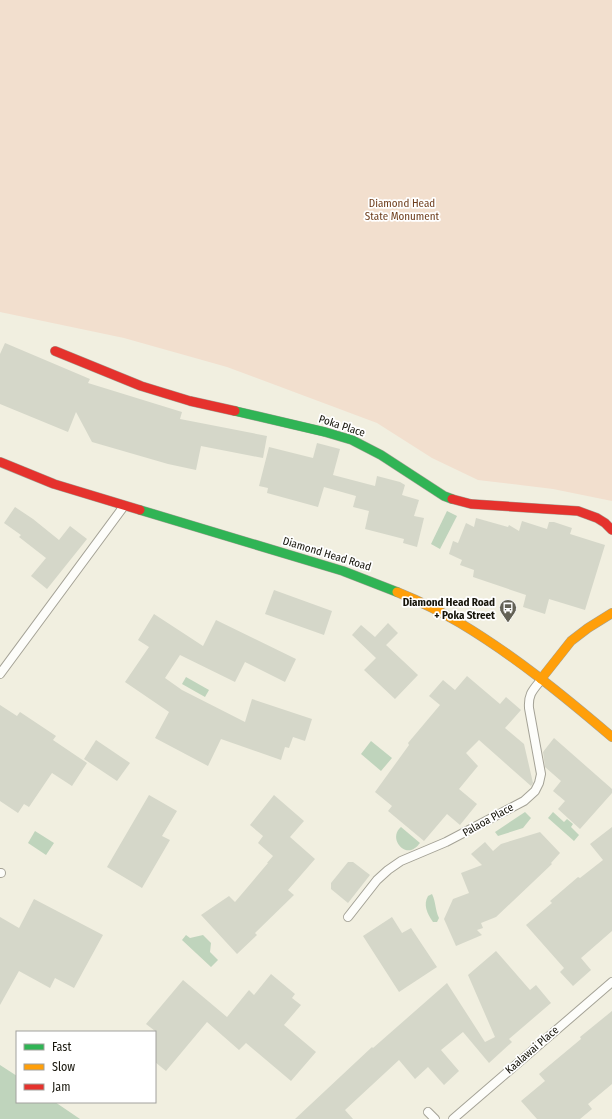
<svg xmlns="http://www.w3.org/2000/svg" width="612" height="1119" viewBox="0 0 612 1119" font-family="'Fira Sans Condensed',sans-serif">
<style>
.green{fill:#f2dfce}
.water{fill:#bfd4bc}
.building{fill:#d5d7c9}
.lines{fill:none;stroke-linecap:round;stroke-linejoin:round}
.lane-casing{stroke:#a4a296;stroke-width:10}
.fast-casing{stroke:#a4a296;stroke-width:10}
.slow-casing{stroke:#a4a296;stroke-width:10}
.jam-casing{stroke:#a4a296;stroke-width:10}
.lane{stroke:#fdfdfa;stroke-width:8}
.fast{stroke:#30b455;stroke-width:9}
.slow{stroke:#ff9f0a;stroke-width:9}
.jam{stroke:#e5322d;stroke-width:9}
.labels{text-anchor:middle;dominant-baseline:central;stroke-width:3.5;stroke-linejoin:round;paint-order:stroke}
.park-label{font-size:11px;fill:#6e3e1d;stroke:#fff}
.street-label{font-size:11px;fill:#16140a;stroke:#fff}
.poi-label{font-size:11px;font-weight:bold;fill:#16140a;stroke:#fff;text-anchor:end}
</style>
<rect width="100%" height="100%" fill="#f1efe0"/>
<!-- green -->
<polygon class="green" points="0,0 612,0 612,501 553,489 478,480 432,458 377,423 227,367 124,338 0,312"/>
<!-- water -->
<g class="water">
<polygon points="447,511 457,516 440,549 431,544"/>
<polygon points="186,677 209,690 205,697 182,684"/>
<polygon points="371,741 392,758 381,771 361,754"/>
<polygon points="525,812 531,818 523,828 498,836 495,832"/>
<polygon points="553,812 564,822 567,819 573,824 571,827 579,835 574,841 548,818"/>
<path d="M 401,827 L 420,843 C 418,845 417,847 415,848 C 404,857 388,838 401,827 Z"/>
<polygon points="35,831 54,843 46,855 28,843"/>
<path d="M 432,894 C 436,902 435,910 439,918 L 437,922 L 433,922 C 427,913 423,905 428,896 Z"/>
<polygon points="186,935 190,938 203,935 211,943 210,952 218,960 211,967 182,940"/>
<polygon points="0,1065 17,1076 17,1102 55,1102 80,1119 0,1119"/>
</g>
<!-- building -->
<g class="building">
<polygon points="5,343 90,379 88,383 182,412 180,419 267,436 263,458 201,446 196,470 168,464 92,442 76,412 68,432 0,404 0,354"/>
<polygon points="317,443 340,449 333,475 375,486 377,476 400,482 405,485 402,495 419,500 414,516 424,518 417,547 403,543 404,539 365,529 369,511 353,507 356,496 324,487 318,507 267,493 268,488 259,486 269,447 313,458"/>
<polygon points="15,507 33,519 59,540 70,526 87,539 47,589 31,576 46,558 19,537 21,535 4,523"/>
<polygon points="476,518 508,527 509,525 519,531 522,521 547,529 549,522 554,522 572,528 570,534 605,545 585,610 549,599 545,614 523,607 526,595 473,577 474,570 460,565 462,560 449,554 453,541 458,543 466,523 474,527"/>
<polygon points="274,590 332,611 324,635 265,614"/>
<polygon points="154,614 203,646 216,620 296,659 285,682 245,662 235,682 180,655 165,678 182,690 245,722 252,699 312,719 305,741 293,737 289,748 285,747 281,760 221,739 208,766 155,738 169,712 125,682 149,647 138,640"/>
<polygon points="388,623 398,633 386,645 418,675 395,699 364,670 376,658 352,635 361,625 375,637"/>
<polygon points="467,676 500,704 506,697 521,710 505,728 524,744 533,783 531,786 479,740 466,753 478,766 459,789 477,804 460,825 447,814 424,841 388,811 392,806 375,792 409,745 408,743 440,705 429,696 443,680 455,690"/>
<polygon points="0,705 17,716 20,712 56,736 53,740 87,763 72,786 52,773 29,807 24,804 18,813 0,801"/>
<polygon points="554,738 612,789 612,793 580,829 558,809 565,801 553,791 561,781 545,767 543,752"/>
<polygon points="96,740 130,763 117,781 84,759"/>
<polygon points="149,795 177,811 162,836 170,840 142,888 107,867"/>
<polygon points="274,795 304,821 290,837 315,859 288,890 294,895 255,933 257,935 237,954 201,915 229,896 235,902 268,863 267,863 273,856 258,843 263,836 250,825"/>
<polygon points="612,827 612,931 581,958 591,970 573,986 560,972 564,968 526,925 552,903 550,901 578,877 580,878 603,860 590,844"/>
<polygon points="540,832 560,853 551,863 552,864 496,917 481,923 483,928 477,930 482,935 456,946 444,919 453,899 469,893 461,873 482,865 471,854 485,842 493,851 501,844"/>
<polygon points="348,862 353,862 370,875 348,903 331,889 331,883"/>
<polygon points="34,899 103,935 74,988 55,978 50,988 19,971 0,1005 0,917 19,928"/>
<polygon points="392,917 402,933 411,928 437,967 399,992 363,936"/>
<polygon points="496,951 530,990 536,985 551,1003 509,1039 512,1042 489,1063 463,1032 441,1050 459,1071 444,1085 428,1067 415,1079 399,1060 345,1110 353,1119 295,1119 372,1047 373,1048 447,983 485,1042 495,1037 468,975"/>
<polygon points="271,974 295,994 292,998 301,1005 284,1025 316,1052 291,1081 246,1043 239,1050 207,1022 166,1071 155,1062 155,1031 146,1024 183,980 227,1017 249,990 254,995"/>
<polygon points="612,1011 612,1084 588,1104 592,1109 580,1119 537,1119 521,1101 545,1081 539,1074 581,1039 580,1037"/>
</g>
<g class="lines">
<defs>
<g id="lane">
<polyline points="0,674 124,506"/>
<polyline points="0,873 1,873"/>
<path d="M 348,917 L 377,880 L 388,870 L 401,861 L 446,842 L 524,801 L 535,791 L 539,783 L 541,774 L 529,708 C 528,694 533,690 541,680"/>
<polyline points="428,1112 435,1119"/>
<polyline points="453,1119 612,982"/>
</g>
<g id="fast">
<polyline points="235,411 325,432 352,440 381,455 444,496 452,499"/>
<polyline points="140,510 343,571 397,592"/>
</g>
<g id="slow">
<path d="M 397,592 C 419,601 440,611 460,623 C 515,656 564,696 612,737"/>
<polyline points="541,679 571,641 588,628 612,613"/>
</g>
<g id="jam">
<polyline points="55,351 141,386 190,401 235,411"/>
<polyline points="0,462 54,484 140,510"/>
<polyline points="452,499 471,504 578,511 597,518 605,523 612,530"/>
</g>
</defs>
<!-- lane casing -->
<use href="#lane" class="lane-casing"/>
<!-- fast casing -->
<use href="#fast" class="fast-casing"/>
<!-- slow casing -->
<use href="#slow" class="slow-casing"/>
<!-- jam casing -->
<use href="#jam" class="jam-casing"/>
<!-- lane -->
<use href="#lane" class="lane"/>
<!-- fast -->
<use href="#fast" class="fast"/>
<!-- slow -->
<use href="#slow" class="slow"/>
<!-- jam -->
<use href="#jam" class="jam"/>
</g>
<!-- icons -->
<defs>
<symbol id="bus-pin" viewBox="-11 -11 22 30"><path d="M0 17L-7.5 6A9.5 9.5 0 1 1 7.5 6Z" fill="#636155" stroke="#fff"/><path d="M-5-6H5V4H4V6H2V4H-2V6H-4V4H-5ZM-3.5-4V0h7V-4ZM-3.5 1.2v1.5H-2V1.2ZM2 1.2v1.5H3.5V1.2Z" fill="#fff"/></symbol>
</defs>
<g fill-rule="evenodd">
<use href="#bus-pin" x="498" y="598" width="20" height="27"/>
</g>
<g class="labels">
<!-- park labels -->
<g class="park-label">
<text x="402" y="203">Diamond Head<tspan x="402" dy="13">State Monument</tspan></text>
</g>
<!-- street labels -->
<g class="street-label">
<text transform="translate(342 426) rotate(18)">Poka Place</text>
<text transform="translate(327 554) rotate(17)">Diamond Head Road</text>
<text transform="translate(488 820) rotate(-29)">Palaoa Place</text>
<text transform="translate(532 1050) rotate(-41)">Kaalawai Place</text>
</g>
<!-- poi labels -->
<g class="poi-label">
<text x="495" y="602">Diamond Head Road<tspan x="495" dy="13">+ Poka Street</tspan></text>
</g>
</g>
<!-- legend -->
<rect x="16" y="1031" width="140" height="72" fill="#ffffff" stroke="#a2a19d"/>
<rect x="24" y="1044" width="20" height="6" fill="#30b455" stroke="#a2a19d"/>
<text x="52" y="1051" font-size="12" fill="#16140a">Fast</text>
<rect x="24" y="1064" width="20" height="6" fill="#ff9f0a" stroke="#a2a19d"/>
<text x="52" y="1071" font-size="12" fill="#16140a">Slow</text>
<rect x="24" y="1084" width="20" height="6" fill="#e5322d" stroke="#a2a19d"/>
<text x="52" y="1091" font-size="12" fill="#16140a">Jam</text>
</svg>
